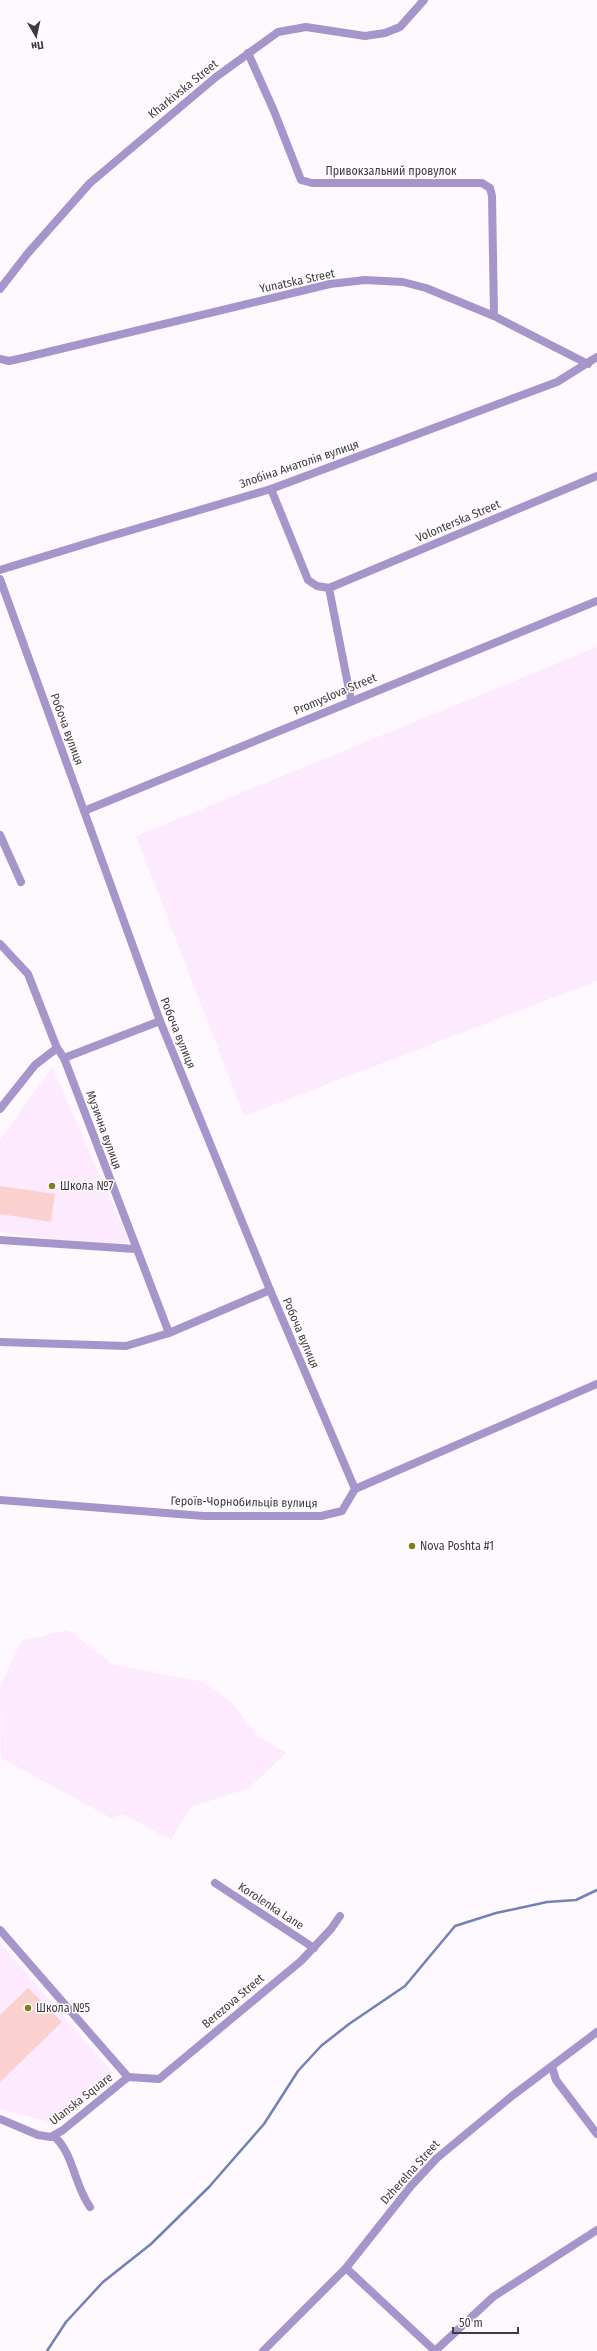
<svg xmlns="http://www.w3.org/2000/svg" width="597" height="2351" viewBox="0 0 597 2351" font-family="'Fira Sans Condensed',sans-serif">
<style>
.built{fill:#feeafe}
.green{fill:#fbd1cf}
.lines{fill:none;stroke-linecap:round;stroke-linejoin:round}
.stream{stroke:#7380b7;stroke-width:2.5}
.minor{stroke:#a595ca;stroke-width:8}
.tertiary{stroke:#a595ca;stroke-width:8}
.poi-dot{fill:#857c22;stroke:#fff;stroke-width:1.5}
.labels{text-anchor:middle;dominant-baseline:central;stroke-width:3;stroke-linejoin:round;paint-order:stroke}
.street-label{font-size:12px;fill:#433943;stroke:#fff}
.poi-label{font-size:12px;fill:#433943;stroke:#fff;text-anchor:start}
</style>
<rect width="100%" height="100%" fill="#fef9fe"/>
<!-- built -->
<g class="built">
<polygon points="597,647 597,981 244,1116 136,836"/>
<polygon points="52,1067 129,1241 108,1247 0,1232 0,1140"/>
<polygon points="68,1630 112,1664 204,1682 233,1704 258,1736 286,1753 249,1788 191,1807 171,1840 123,1814 111,1818 1,1758 0,1687 21,1641"/>
<polygon points="0,1943 113,2073 53,2123 0,2109"/>
</g>
<!-- green -->
<g class="green">
<polygon points="0,1186 55,1194 51,1222 0,1214"/>
<polygon points="28,1988 62,2022 0,2082 0,2015"/>
</g>
<g class="lines">
<!-- stream -->
<polyline class="stream" points="47,2351 66,2322 103,2282 151,2244 209,2187 264,2124 298,2071 321,2046 349,2024 405,1986 455,1926 496,1913 547,1902 576,1900 597,1890"/>
<!-- minor -->
<g class="minor">
<polyline points="248,53 274,111 301,180 312,183 482,183 490,188 492,196 494,316"/>
<polyline points="0,359 9,361 27,357 330,284 365,280 403,282 426,288 494,316 588,364"/>
<polyline points="271,489 308,580 317,586 329,588 351,700"/>
<polyline points="0,570 101,539 271,489 557,382 597,357"/>
<polyline points="329,588 597,476"/>
<polyline points="84,811 160,1021 270,1290 355,1489"/>
<polyline points="0,835 21,882"/>
<polyline points="0,944 28,974 57,1048 64,1058 169,1333"/>
<polyline points="64,1058 160,1021"/>
<polyline points="0,1109 35,1065 57,1048"/>
<polyline points="0,1240 135,1249"/>
<polyline points="0,1342 126,1346 169,1333 270,1290"/>
<polyline points="0,1500 204,1516 321,1516 342,1511 355,1489 597,1384"/>
<polyline points="215,1883 314,1948"/>
<polyline points="0,1930 128,2077"/>
<polyline points="552,2067 556,2080 597,2134"/>
<polyline points="128,2077 159,2079 301,1961 331,1929 340,1916"/>
<polyline points="0,2119 38,2135 51,2137 63,2130 128,2077"/>
<path d="M 54,2136 C 74,2154 74,2185 90,2207"/>
<polyline points="346,2268 435,2351"/>
<polyline points="263,2351 346,2268 411,2186 437,2158 512,2096 597,2032"/>
<polyline points="435,2351 493,2297 597,2230"/>
</g>
<!-- tertiary -->
<g class="tertiary">
<polyline points="0,289 28,253 90,183 216,77 278,32 306,27 365,36 385,33 400,27 424,0"/>
<polyline points="0,579 84,811 597,601"/>
</g>
</g>
<!-- markers -->
<g class="poi-dot">
<circle cx="52" cy="1186" r="4"/>
<circle cx="412" cy="1546" r="4"/>
<circle cx="28" cy="2008" r="4"/>
</g>
<g class="labels">
<!-- street labels -->
<g class="street-label">
<text transform="translate(183 89) rotate(-39)">Kharkivska Street</text>
<text x="391" y="171">Привокзальний провулок</text>
<text transform="translate(297 281) rotate(-12)">Yunatska Street</text>
<text transform="translate(299 464) rotate(-19)">Злобіна Анатолія вулиця</text>
<text transform="translate(458 521) rotate(-23)">Volonterska Street</text>
<text transform="translate(335 694) rotate(-23)">Promyslova Street</text>
<text transform="translate(67 729) rotate(70)">Робоча вулиця</text>
<text transform="translate(178 1033) rotate(68)">Робоча вулиця</text>
<text transform="translate(104 1130) rotate(70)">Музична вулиця</text>
<text transform="translate(301 1333) rotate(67)">Робоча вулиця</text>
<text transform="translate(244 1502) rotate(1)">Героїв-Чорнобильців вулиця</text>
<text transform="translate(271 1906) rotate(33)">Korolenka Lane</text>
<text transform="translate(233 2001) rotate(-40)">Berezova Street</text>
<text transform="translate(81 2099) rotate(-38)">Ulanska Square</text>
<text transform="translate(410 2172) rotate(-48)">Dzherelna Street</text>
</g>
<!-- poi labels -->
<g class="poi-label">
<text x="60" y="1186">Школа №7</text>
<text x="420" y="1546">Nova Poshta #1</text>
<text x="36" y="2008">Школа №5</text>
</g>
</g>
<!-- north arrow -->
<g transform="translate(36 36) rotate(171)" stroke="#ffffff" stroke-width="3" paint-order="stroke">
<path d="M0-3L7 15L0 10L-7 15Z" fill="#433943"/>
<text y="-6" font-size="11" font-weight="bold" text-anchor="middle" fill="#433943">Пн</text>
</g>
<!-- scale -->
<path d="M453 2327v6h65v-6" fill="none" stroke="#433943" stroke-width="2"/>
<text x="459" y="2327" font-size="12" fill="#433943" stroke="#ffffff" stroke-width="3" paint-order="stroke">50 m</text>
</svg>
